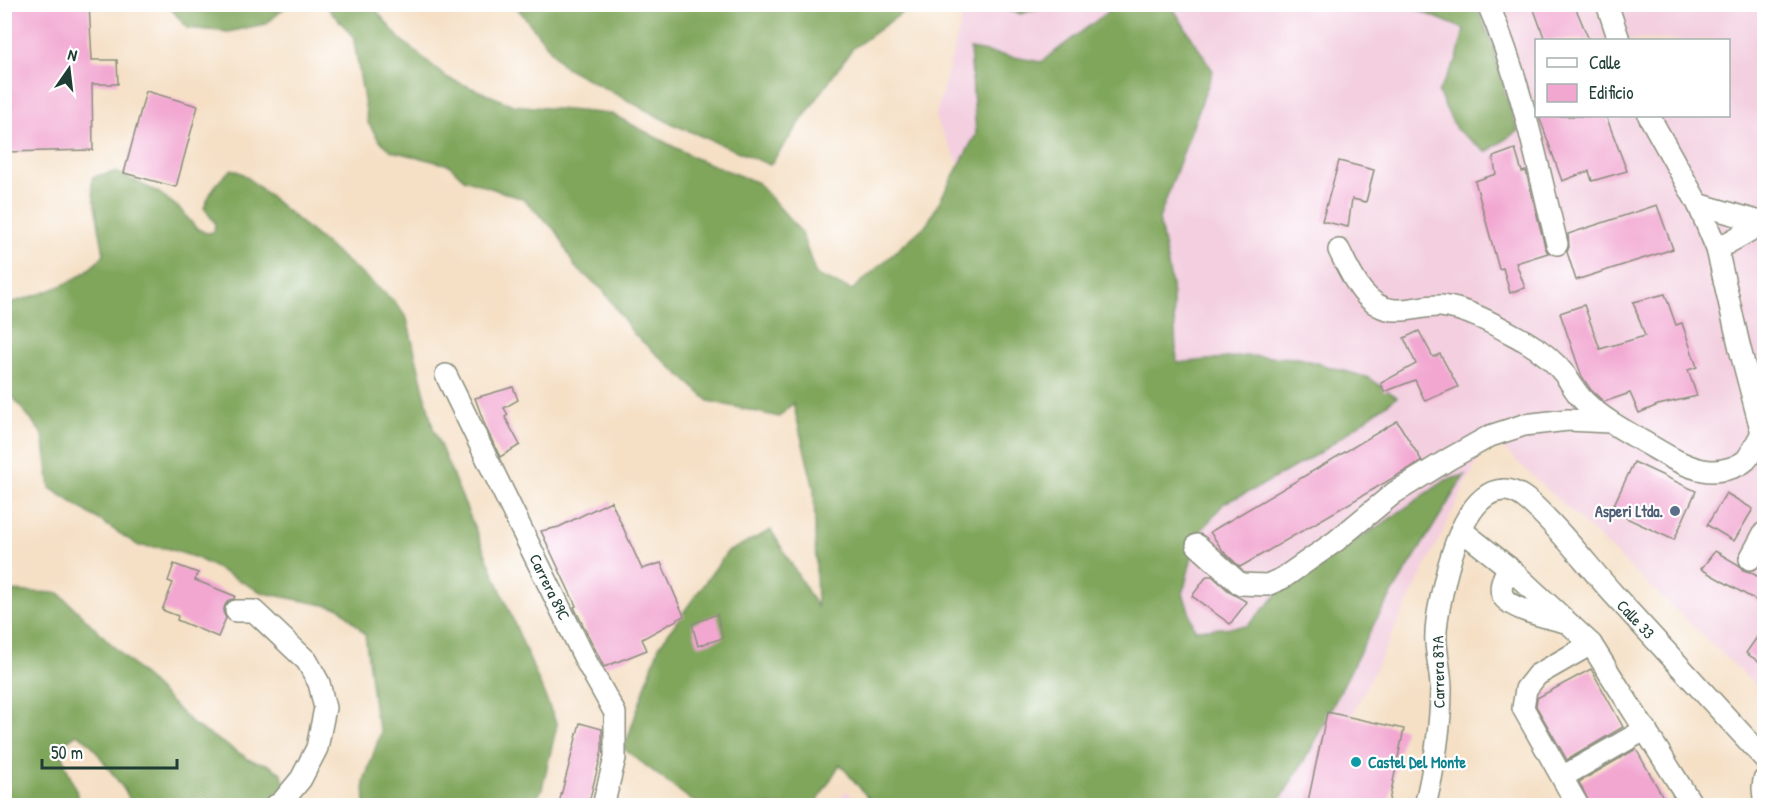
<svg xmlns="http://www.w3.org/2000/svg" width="1769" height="810" viewBox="0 0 1769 810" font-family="'Patrick Hand',sans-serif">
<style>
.built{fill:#f3cfdf;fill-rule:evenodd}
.forest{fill:#80a65c;stroke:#507248;stroke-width:1.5}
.building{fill:#f2a7d1}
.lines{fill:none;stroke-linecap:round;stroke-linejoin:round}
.minor-casing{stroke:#8a8e7d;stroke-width:24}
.minor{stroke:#fff;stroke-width:21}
.service-dot{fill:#5c6f8a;stroke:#fff;stroke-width:2}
.culture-dot{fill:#0f9aa8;stroke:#fff;stroke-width:2}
.labels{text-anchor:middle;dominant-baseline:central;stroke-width:4.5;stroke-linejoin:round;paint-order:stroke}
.service-label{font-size:16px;font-weight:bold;fill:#4e5e75;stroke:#fff;text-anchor:end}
.street-label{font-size:16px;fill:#1f3d34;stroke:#fff}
.culture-label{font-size:16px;font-weight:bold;fill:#0d838f;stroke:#fff;text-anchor:start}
</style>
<rect width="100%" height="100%" fill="#fff"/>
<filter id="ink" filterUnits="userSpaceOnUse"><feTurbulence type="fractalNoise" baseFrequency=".0167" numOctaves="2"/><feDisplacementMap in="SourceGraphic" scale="12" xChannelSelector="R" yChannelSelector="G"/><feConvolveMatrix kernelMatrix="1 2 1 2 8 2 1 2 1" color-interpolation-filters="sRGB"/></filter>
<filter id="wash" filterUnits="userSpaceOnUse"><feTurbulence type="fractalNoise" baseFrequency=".008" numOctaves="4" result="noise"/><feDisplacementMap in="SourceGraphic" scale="24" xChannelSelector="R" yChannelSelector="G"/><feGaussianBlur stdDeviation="1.35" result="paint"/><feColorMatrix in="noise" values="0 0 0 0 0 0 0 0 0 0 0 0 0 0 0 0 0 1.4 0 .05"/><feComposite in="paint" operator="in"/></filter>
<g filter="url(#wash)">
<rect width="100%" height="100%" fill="#f5e0c6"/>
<!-- built -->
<g class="built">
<path d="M 966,5 L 1764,5 L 1764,693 L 1490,436 L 1308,805 L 1248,805 L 990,223 L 935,118 ZM 1536,40 L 1728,40 L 1728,116 L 1536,116 Z"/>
<polygon points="847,791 862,805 831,805"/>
</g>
<!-- forest -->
<g class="forest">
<polygon points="168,5 288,5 266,24 228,32 187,28"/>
<polygon points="314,5 372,5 399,38 448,78 513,105 612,114 695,158 758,183 801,232 816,275 852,290 927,224 976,134 970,49 1041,62 1117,5 1171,5 1213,71 1159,219 1172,286 1177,363 1247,356 1299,358 1369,378 1397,397 1319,453 1257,488 1224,503 1197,536 1183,593 1195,630 1247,626 1297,574 1376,528 1446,480 1465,475 1376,620 1310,751 1277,805 874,805 840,764 815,805 719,805 695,803 624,749 659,646 727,552 771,530 817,607 814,489 793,403 779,417 709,401 634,334 603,290 575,267 557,232 523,199 464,179 449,165 392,151 379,140 368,123 353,36 325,5"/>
<polygon points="515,5 913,5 852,49 770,165 670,123 563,66"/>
<polygon points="990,5 1047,5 1021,14"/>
<polygon points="1410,5 1476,5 1493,45 1504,89 1518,131 1486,152 1456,129 1438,92 1457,59 1464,29 1418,10"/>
<path d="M 232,169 L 243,174 L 395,302 L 407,319 L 433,428 L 557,725 L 542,789 L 533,805 L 365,805 L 364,781 L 381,732 L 375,714 L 365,634 L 340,608 L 263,593 L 197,558 L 166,548 L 139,546 L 50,488 L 43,435 L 5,387 L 5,305 C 41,293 80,285 104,254 L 92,188 L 92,178 L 100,175 L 116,172 L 158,192 L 180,209 L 196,228 L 206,233 L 214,232 L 215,223 L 204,208 C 211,190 217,181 232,169 Z"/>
<polygon points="5,591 59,593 194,725 250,760 267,764 281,773 286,788 265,805 132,805 126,792 90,743 77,734 67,741 62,750 65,764 82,805 5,806"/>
</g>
<g id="blocks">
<!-- building -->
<g class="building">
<polygon points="4,4 89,4 92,60 117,60 118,84 92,84 93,150 4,152"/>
<polygon points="1532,4 1574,4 1589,40 1545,40"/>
<polygon points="146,91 198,106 176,187 124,173"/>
<polygon points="1539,116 1606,116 1627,171 1592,181 1589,171 1562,181"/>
<polygon points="1515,149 1522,172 1526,171 1545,247 1548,253 1516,263 1525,288 1510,293 1503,268 1499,269 1475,181 1496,174 1493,157"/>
<polygon points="1339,161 1374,170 1366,202 1352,199 1348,227 1322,221"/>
<polygon points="1657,205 1673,249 1576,280 1567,252 1569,247 1568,234"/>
<polygon points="1665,294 1676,325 1682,323 1697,367 1688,370 1697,396 1658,405 1639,413 1630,393 1604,402 1591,390 1582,377 1560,313 1584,305 1600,349 1645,336 1633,302"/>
<polygon points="1419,331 1433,357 1440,354 1458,387 1425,401 1415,380 1384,392 1381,383 1416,364 1404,338"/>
<polygon points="513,387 518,400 504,408 508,415 505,417 520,445 500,457 486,428 475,398"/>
<polygon points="1397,421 1422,461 1240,567 1223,551 1210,532"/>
<polygon points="1634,462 1696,491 1674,540 1611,511"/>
<polygon points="1726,493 1753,509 1734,541 1707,525"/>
<polygon points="611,501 642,569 661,563 684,616 642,639 647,650 604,667 574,607 576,606 541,531 559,527"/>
<polygon points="1715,551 1739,565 1743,570 1750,572 1764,580 1764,605 1701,569"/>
<polygon points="174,564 198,573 195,580 235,596 234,599 229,600 225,605 223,612 226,618 218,637 177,620 178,616 162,610 173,583 168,581"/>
<polygon points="1207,576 1212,576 1231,593 1247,602 1230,624 1192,596"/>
<polygon points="717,614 723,638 698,646 692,624"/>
<polygon points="1764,627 1764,665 1746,653"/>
<polygon points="1591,669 1623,727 1567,760 1536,706 1537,698"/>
<polygon points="1327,712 1404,729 1388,806 1307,806"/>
<polygon points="580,723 602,729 602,751 588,806 568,806 559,803"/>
<polygon points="1636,749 1668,806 1591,806 1579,782"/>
</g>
</g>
</g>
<g filter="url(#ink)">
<use href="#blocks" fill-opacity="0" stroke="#8a8e7d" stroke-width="1.5"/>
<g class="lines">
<defs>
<g id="minor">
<path d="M 1488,4 C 1521,81 1537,163 1557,244"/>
<polyline points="1607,4 1619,40"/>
<polyline points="1698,204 1764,223"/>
<polyline points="1717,249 1763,223"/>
<path d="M 1339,250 C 1351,274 1365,309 1395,310 C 1410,311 1425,305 1441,306 C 1470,309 1499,327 1525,341 C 1541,350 1555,362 1566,376 C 1572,385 1577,395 1585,402 C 1604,420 1627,432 1649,445 C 1666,455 1683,466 1703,470 C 1715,473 1736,469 1746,460 C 1752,453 1757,441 1762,433 L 1740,349 L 1717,249 L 1698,204 L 1649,116"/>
<polyline points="446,375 586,661 615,713 615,758 603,806"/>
<polyline points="1461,530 1508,567 1591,644 1693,806"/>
<polyline points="1197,545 1240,584 1267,585 1283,578 1336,541 1394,493 1449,459 1490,436 1524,425 1568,420 1609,422"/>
<polyline points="1750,559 1764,533"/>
<path d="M 1508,567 C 1505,575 1499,585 1502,594 C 1506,609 1551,618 1565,622"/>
<polyline points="236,611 254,611 307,661 319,683 325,708 317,748 301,779 281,803 275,806"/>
<polyline points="1562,777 1646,729"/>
<polyline points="1764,780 1763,788 1764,799"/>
<path d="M 1425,806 C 1434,768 1441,727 1441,689 C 1441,674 1437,658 1436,643 C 1435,629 1438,612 1441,598 C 1447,568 1464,492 1503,490 C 1513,489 1523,496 1531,503 C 1562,531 1588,566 1616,597 C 1665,651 1715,704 1764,758"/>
<polyline points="1578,806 1523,708 1526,689 1537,675 1591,644"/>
</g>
</defs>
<!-- minor casing -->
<use href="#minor" class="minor-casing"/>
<!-- minor -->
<use href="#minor" class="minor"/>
</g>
</g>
<!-- markers -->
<circle class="service-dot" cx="1675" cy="511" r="6"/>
<circle class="culture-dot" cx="1356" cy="762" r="6"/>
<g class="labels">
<!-- service labels -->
<g class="service-label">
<text x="1663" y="511">Asperi Ltda.</text>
</g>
<!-- street labels -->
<g class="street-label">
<text transform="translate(550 587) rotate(64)">Carrera 89C</text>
<text transform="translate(1636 619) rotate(47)">Calle 33</text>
<text transform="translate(1438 672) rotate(-91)">Carrera 87A</text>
</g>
<!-- culture labels -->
<g class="culture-label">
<text x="1368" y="762">Castel Del Monte</text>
</g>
</g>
<!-- margin -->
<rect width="1769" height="810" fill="none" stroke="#fff" stroke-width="24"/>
<!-- legend -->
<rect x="1535" y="39" width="195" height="78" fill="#ffffff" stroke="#a5b1ae" stroke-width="1.5"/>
<rect x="1547" y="58" width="30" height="9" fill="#ffffff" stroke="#a5b1ae" stroke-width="1.5"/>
<text x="1589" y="69" font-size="18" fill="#1f3d34">Calle</text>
<rect x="1547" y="84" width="30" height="18" fill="#f2a7d1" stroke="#a5b1ae" stroke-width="1.5"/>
<text x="1589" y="99" font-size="18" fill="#1f3d34">Edificio</text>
<!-- north arrow -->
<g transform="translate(69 69) rotate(14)" stroke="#ffffff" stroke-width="4.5" paint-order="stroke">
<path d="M0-4.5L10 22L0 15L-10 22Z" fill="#1f3d34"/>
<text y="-9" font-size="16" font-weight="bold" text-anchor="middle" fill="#1f3d34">N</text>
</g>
<!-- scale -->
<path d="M42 759v9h135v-9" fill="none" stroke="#1f3d34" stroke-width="3"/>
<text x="51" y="759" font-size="18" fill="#1f3d34" stroke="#ffffff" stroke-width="4.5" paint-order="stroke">50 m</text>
</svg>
